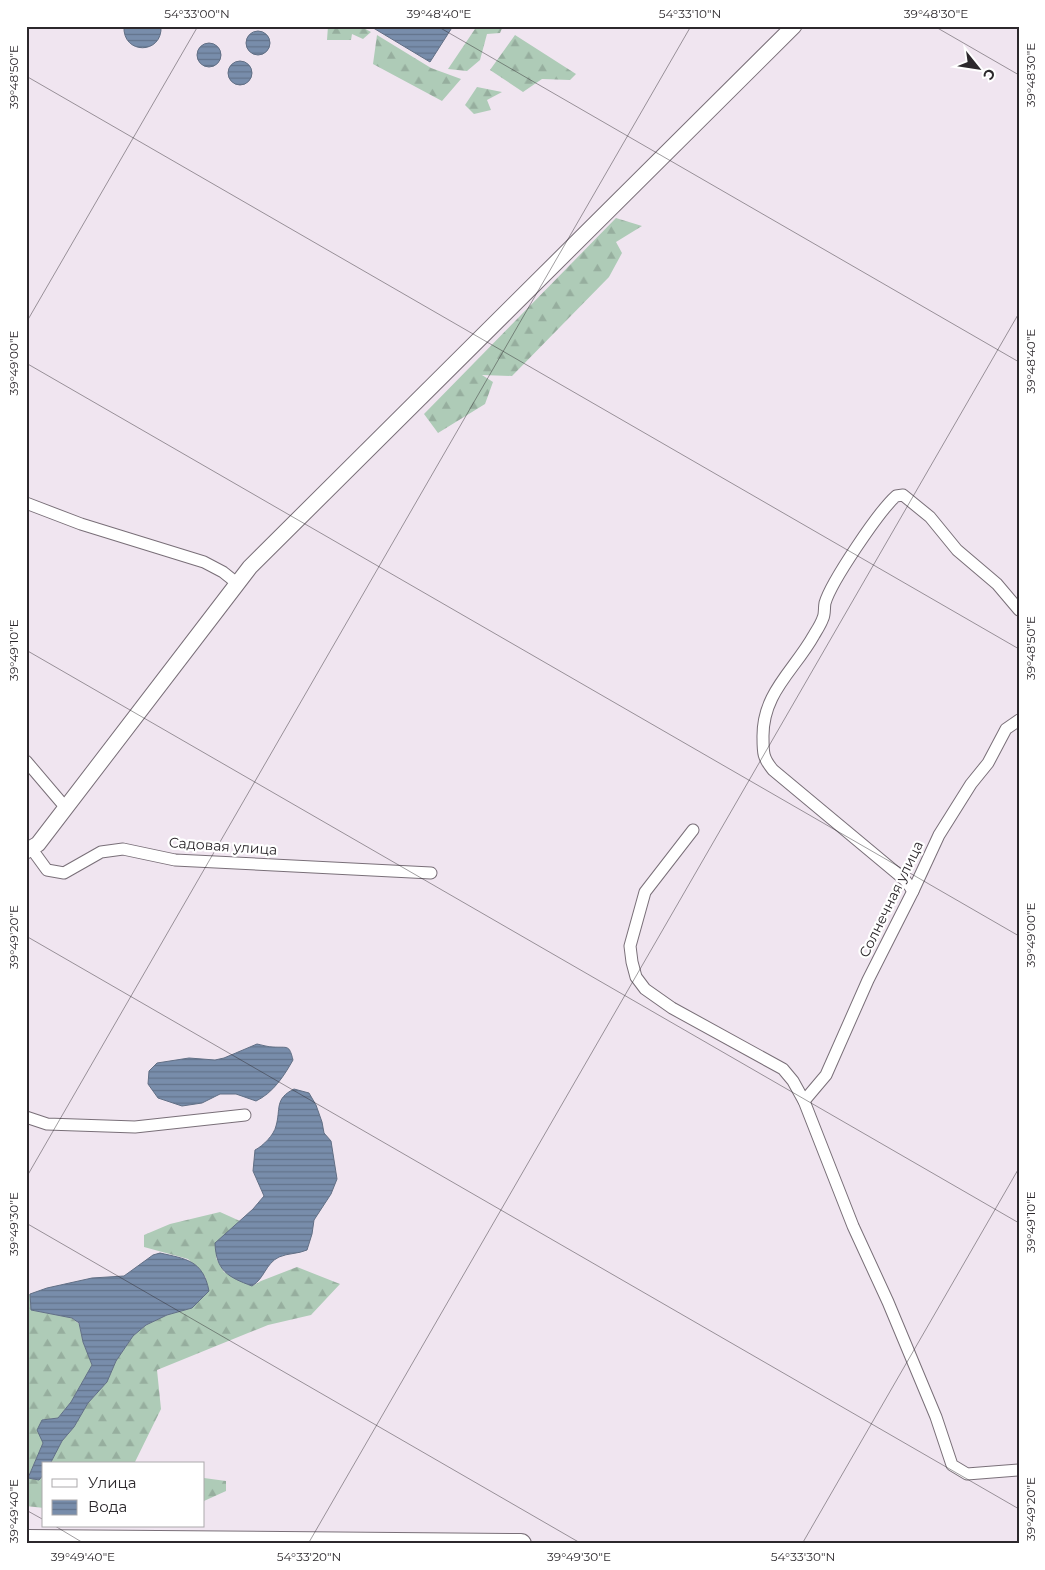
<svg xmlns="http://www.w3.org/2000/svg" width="1045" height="1570" viewBox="0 0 1045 1570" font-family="Montserrat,sans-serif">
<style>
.forest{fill:url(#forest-firs)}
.water{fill:url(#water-rules);stroke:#616f85}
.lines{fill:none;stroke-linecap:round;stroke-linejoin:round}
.street-casing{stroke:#796f78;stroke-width:13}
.secondary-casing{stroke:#796f78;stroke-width:17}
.highway-casing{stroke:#796f78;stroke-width:22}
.street{stroke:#fff;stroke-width:11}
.secondary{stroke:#fff;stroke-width:15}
.highway{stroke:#fff;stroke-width:20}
.ticks{fill:none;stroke:#2c282c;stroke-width:1;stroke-opacity:0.45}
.labels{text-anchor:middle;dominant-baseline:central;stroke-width:4.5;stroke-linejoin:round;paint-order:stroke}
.street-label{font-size:14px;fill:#2c282c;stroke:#fff}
.neatline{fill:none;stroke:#2c282c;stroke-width:2}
.ticks-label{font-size:12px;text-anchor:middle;fill:#2c282c}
</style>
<defs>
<pattern id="forest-firs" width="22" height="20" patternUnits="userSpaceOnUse" patternTransform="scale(1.25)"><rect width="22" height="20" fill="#aecbb7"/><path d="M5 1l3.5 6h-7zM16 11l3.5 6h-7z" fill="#96ae9e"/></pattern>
<pattern id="water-rules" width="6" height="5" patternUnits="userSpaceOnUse" patternTransform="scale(1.25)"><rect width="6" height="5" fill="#788dab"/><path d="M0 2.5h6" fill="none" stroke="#63738b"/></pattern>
</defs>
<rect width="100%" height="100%" fill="#f0e5f0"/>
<!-- forest -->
<g class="forest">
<polygon points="328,26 360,26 371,32 363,39 352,34 351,40 327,40"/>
<polygon points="477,26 503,26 500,33 487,34 480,60 467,71 448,69"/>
<polygon points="377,35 431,68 461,79 442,101 373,64"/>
<polygon points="515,35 576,74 570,80 542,79 523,92 490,70"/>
<polygon points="477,87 502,92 487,100 491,110 474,114 465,105"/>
<polygon points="616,218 642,226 616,242 622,253 609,277 512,376 482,375 493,382 485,404 438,433 424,414"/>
<polygon points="220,1212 240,1221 230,1230 216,1258 224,1272 252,1286 261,1281 297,1267 340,1284 311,1315 268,1325 157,1370 161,1409 134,1464 50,1464 62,1441 74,1427 88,1403 107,1382 116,1361 133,1336 146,1325 167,1315 192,1308 206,1278 197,1267 188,1259 144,1247 144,1235 170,1224"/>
<polygon points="30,1294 31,1310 72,1318 79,1324 83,1342 92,1365 71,1402 58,1418 42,1420 43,1443 28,1478 39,1480 44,1474 44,1508 26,1506 26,1297"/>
<polygon points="204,1478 226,1481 226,1491 204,1501"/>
</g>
<!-- water -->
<g class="water">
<path d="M 124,26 L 161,26 C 163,55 122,55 124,26 Z"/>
<polygon points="370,26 453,26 430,62"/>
<circle cx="258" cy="43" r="12"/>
<circle cx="209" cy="55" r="12"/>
<circle cx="240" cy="73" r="12"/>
<path d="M 257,1044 C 262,1045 268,1047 273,1047 C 288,1048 289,1044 293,1060 C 284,1076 273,1093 256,1101 L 236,1094 L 220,1094 L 202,1103 L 182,1106 L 158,1098 L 148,1084 L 149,1071 L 157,1063 L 189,1058 L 215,1060 L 224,1058 Z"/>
<path d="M 294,1089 L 309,1093 L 316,1105 L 322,1122 L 324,1133 L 331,1141 L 337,1179 L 331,1194 L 314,1220 L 312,1234 L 307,1250 C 298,1254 288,1253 279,1257 C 265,1264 265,1278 252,1286 C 228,1277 216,1271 215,1243 L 253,1209 L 264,1196 L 253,1171 L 255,1150 C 263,1146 274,1135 276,1126 C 281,1109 274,1099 294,1089 Z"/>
<path d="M 160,1253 C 186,1259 203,1260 209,1291 L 192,1308 L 167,1315 L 146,1325 L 133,1336 L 116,1361 L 107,1382 L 88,1403 L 74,1427 L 62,1441 L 50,1464 L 44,1464 L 44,1474 L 39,1480 L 28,1478 L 43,1443 L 37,1430 L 42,1420 L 58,1418 L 71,1402 L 92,1365 L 83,1342 L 79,1323 L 72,1318 L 31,1310 L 30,1294 L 47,1288 L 92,1278 L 124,1276 L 153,1255 Z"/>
</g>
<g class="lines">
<defs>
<g id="street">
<polyline points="26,503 81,524 204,562 223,572 238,584"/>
<polyline points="26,761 66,808"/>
<polyline points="693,830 645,892 630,946 632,962 636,977 645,989 672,1008 783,1069 793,1081 804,1101 853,1226 888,1302 936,1417 952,1465 967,1474 1019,1470"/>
<polyline points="31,848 47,870 64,873 101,852 123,849 175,860 431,873"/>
<path d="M 913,891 L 905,880 L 773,770 C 763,758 763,753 763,738 C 762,693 794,671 814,635 C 817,630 821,624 823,618 C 825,614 824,608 825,603 C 831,582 879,511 896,496 L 903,495 L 930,517 L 957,550 L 997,584 L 1019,610"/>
<polyline points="804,1101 826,1075 868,980 913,891 939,835 971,784 988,763 1006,729 1019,720"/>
<polyline points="26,1117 47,1124 135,1127 245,1115"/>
</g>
<polyline id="secondary" points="26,851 38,844 250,567 794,26"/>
<polyline id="highway" points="26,1540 521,1544"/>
</defs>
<!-- street casing -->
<use href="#street" class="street-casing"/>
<!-- secondary casing -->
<use href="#secondary" class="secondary-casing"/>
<!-- highway casing -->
<use href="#highway" class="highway-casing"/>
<!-- street -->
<use href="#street" class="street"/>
<!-- secondary -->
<use href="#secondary" class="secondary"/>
<!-- highway -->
<use href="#highway" class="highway"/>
</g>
<!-- ticks -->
<path class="ticks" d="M 437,26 L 1019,362M 934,26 L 1019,75M 26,76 L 1019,649M 26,323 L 198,26M 26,363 L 1019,936M 26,650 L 1019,1223M 26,936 L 1019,1509M 26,1178 L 691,26M 26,1223 L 582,1544M 26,1510 L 44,1520M 55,1526 L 85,1544M 308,1544 L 1019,313M 802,1544 L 1019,1168"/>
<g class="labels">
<!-- street labels -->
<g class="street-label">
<text transform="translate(223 846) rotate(4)">Садовая улица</text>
<text transform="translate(891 899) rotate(-64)">Солнечная улица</text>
</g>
</g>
<!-- border -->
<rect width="1045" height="1570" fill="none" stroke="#ffffff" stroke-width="55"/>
<!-- legend -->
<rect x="42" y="1462" width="162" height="65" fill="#ffffff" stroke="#aba9ab"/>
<rect x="52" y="1479" width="25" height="8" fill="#ffffff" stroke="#aba9ab"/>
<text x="88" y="1488" font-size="15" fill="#2c282c">Улица</text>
<rect x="52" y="1500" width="25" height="15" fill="url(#water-rules)" stroke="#aba9ab"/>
<text x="88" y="1512" font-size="15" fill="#2c282c">Вода</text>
<!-- north arrow -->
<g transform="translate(978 68) rotate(120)" stroke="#ffffff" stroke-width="4" paint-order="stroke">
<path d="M0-4L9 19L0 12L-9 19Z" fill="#2c282c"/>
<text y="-8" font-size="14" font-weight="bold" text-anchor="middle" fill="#2c282c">С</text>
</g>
<rect x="28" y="28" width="990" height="1514" class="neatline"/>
<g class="ticks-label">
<text x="197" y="18">54°33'00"N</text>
<text x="439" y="18">39°48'40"E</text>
<text x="690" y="18">54°33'10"N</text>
<text x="936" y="18">39°48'30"E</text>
<text transform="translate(1031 75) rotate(-90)" y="4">39°48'30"E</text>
<text transform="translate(14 77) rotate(-90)" y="4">39°48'50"E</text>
<text transform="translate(1031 361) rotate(-90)" y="4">39°48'40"E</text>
<text transform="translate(14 363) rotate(-90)" y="4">39°49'00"E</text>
<text transform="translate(1031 648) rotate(-90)" y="4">39°48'50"E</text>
<text transform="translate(14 650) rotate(-90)" y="4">39°49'10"E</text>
<text transform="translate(1031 935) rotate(-90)" y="4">39°49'00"E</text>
<text transform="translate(14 937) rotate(-90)" y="4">39°49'20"E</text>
<text transform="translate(1031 1222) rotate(-90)" y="4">39°49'10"E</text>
<text transform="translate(14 1224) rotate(-90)" y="4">39°49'30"E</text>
<text transform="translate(1031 1509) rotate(-90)" y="4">39°49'20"E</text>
<text transform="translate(14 1511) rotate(-90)" y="4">39°49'40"E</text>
<text x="83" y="1561">39°49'40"E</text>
<text x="309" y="1561">54°33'20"N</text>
<text x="579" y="1561">39°49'30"E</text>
<text x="803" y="1561">54°33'30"N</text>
</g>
</svg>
